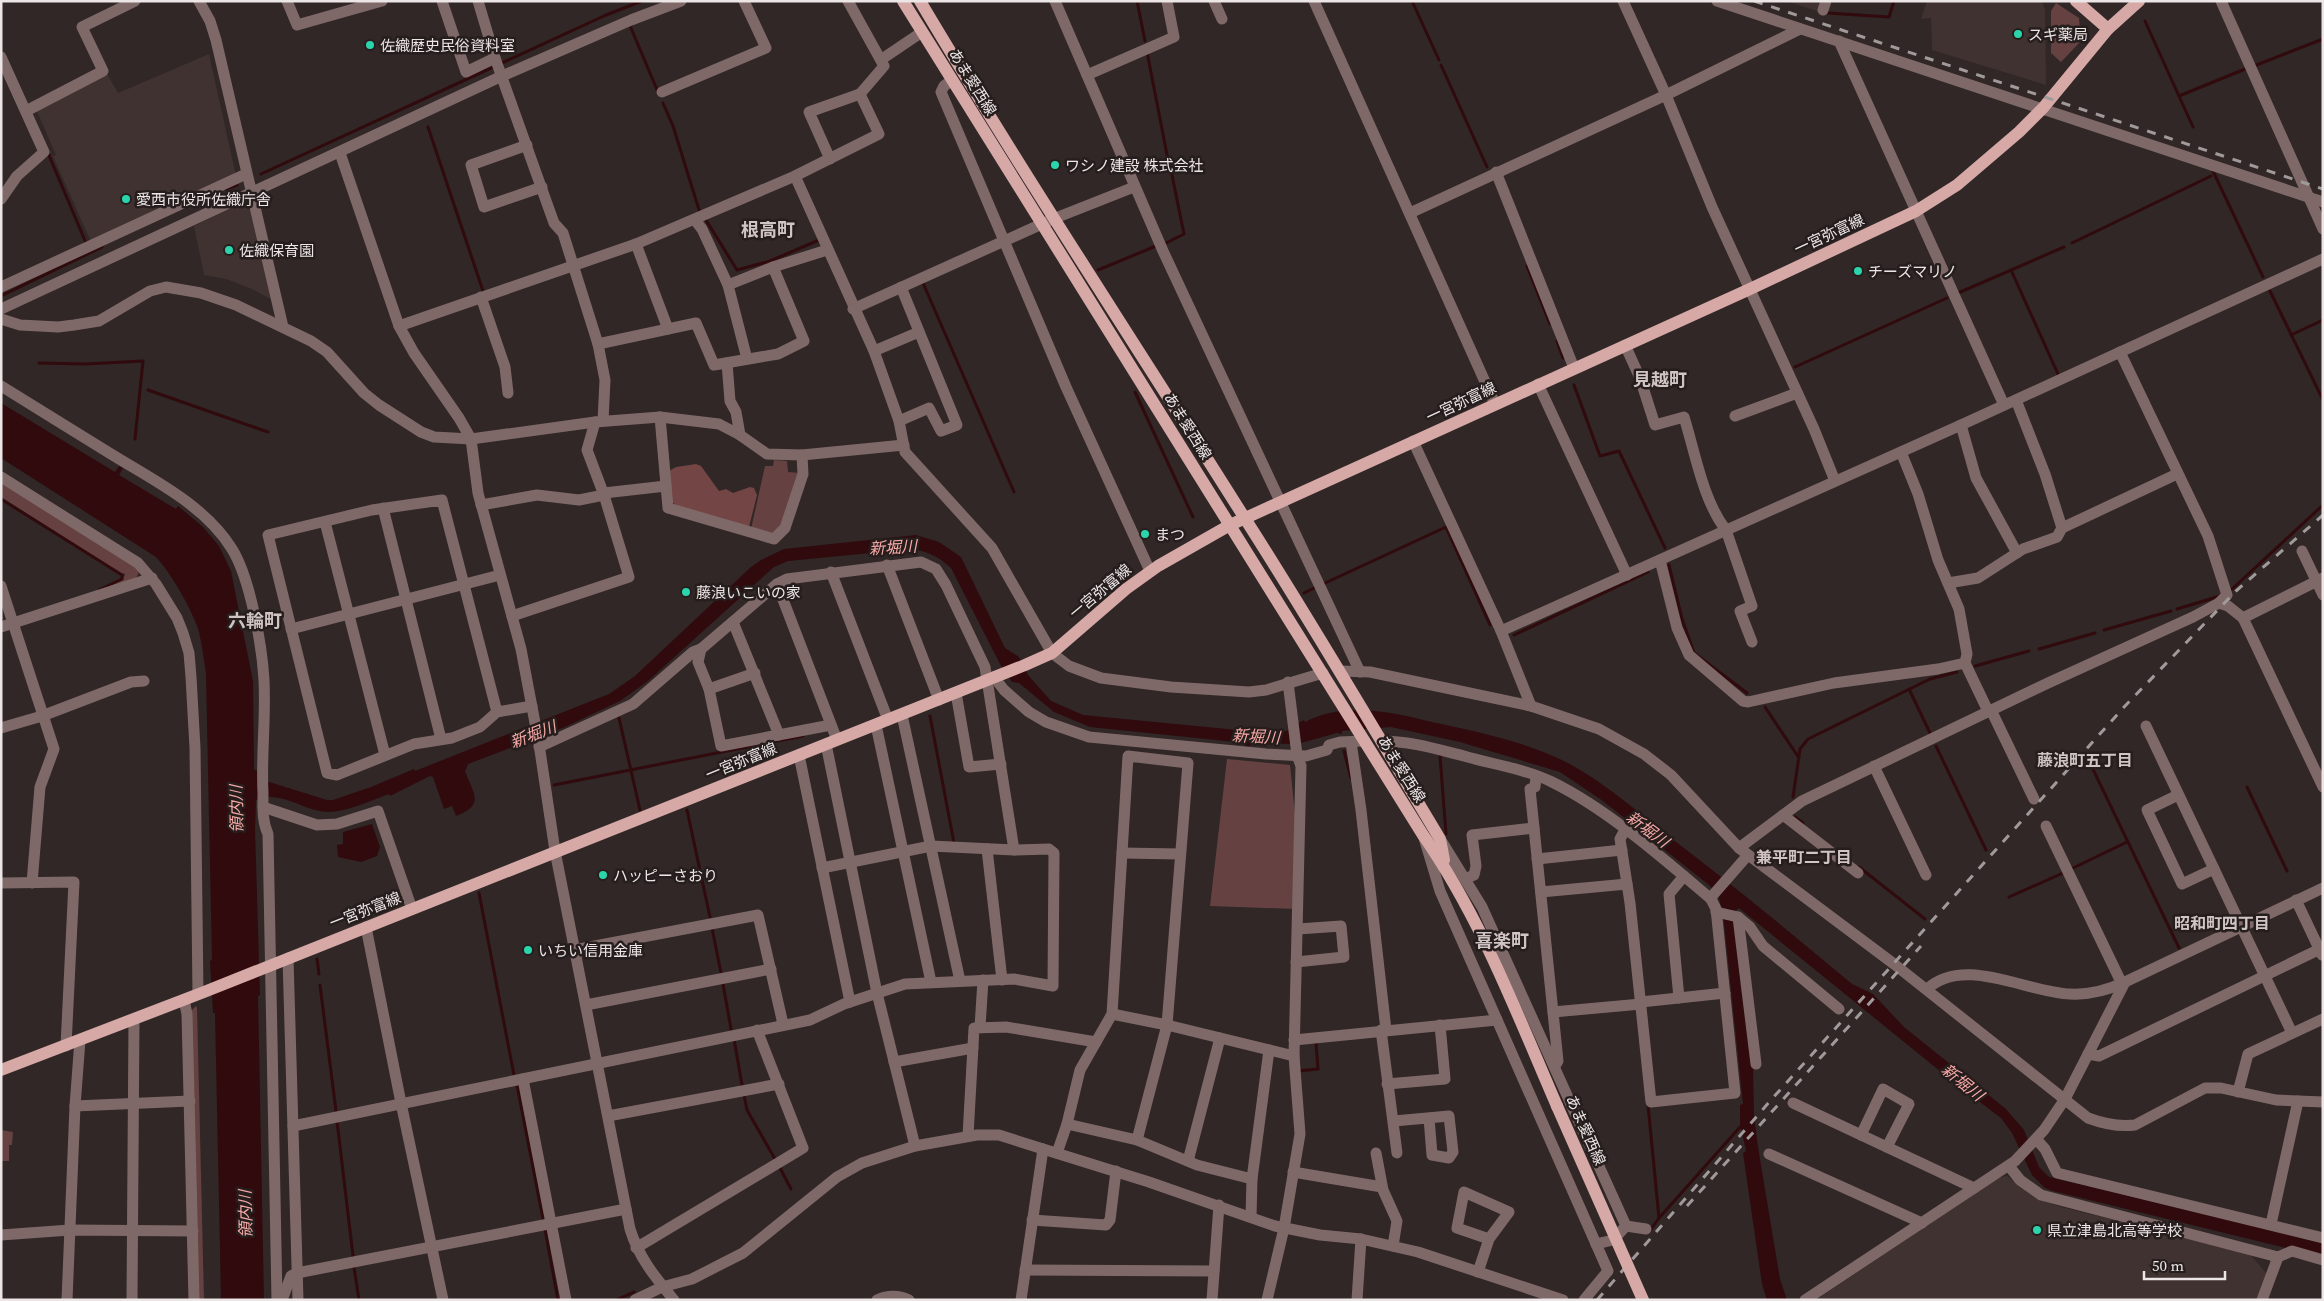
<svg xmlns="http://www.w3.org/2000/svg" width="2324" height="1301" viewBox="0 0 2324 1301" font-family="'Source Serif 4','Noto Sans JP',serif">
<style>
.built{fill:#403231}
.green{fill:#654241}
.forest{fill:#734544}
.water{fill:#300a0c}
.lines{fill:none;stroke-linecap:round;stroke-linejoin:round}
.stream{stroke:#300a0c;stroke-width:3}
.minor{stroke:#7f6968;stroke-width:11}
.major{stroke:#d6a9a7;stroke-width:12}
.rail{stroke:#a19a9a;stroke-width:3;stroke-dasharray:9 9;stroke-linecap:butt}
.major-bridge{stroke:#d6a9a7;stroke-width:12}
.poi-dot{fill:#2bd5ac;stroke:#261d1d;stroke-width:2}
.labels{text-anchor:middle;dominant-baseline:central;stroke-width:5;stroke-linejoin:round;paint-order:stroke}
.poi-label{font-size:15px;fill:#ece6e6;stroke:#261d1d;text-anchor:start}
.street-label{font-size:15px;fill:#ece6e6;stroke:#261d1d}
.water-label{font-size:16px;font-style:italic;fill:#f8aaa7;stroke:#261d1d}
.neighbourhood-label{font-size:16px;font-weight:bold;fill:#d0c4c4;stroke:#261d1d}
.quarter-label{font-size:18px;font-weight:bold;fill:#d0c4c4;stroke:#261d1d}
</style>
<rect width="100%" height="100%" fill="#302726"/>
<!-- built -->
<g class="built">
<polygon points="1786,1 1824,1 1820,12"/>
<polygon points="1927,1 2042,1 2045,10 2046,85 1932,50 1931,18 1921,19"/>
<polygon points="209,54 236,176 91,242 53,156 56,155 36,109 106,72 118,93"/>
<polygon points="240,204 250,210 272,300 252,289 226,279 204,275 194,226"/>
<polygon points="2007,1176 2037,1199 2061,1207 2249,1253 2267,1274 2256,1300 1816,1300 1997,1178"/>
</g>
<!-- green -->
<g class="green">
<polygon points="2056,3 2079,18 2081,41 2061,62 2051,53 2051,11"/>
<polygon points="774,460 787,461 788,472 801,473 785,526 775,534 751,529 765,466 773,466"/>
<polygon points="1,480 135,565 139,572 136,578 84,597 122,580 125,575 124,573 121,574 1,497"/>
<polygon points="1227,759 1290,765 1296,824 1296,909 1210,906"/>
<polygon points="196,1006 197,1008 204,1300 198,1300 191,1011"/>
<polygon points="1,1130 13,1132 12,1145 9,1145 9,1161 1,1161"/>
</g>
<!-- forest -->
<polygon class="forest" points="696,464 701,466 719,491 726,489 733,493 750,487 754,488 757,495 749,527 676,506 672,501 669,471 676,467"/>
<!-- water -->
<g class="water">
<path d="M 1,403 L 115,472 L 119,466 L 123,468 L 119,475 L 176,509 L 178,506 L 203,527 L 219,546 L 231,571 L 253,681 L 254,770 L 261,771 L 266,781 L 327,800 L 333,800 L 371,787 L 414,769 L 415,771 L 609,694 L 635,676 L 751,567 L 761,560 L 784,549 L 916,535 L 939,542 L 961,557 L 1005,648 L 1019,657 L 1028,675 L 1051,701 L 1083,715 L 1258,732 L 1286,731 L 1299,726 L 1298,723 L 1304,720 L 1305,722 C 1343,702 1387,711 1427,721 C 1474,731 1525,741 1568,763 C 1602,781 1633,808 1663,832 C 1728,881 1790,932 1852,984 L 1873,994 L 1904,1027 L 2006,1109 L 2024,1130 L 2039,1167 L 2049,1177 L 2323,1242 L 2323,1257 L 2053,1191 L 2045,1188 L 2032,1175 L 2012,1133 L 2001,1118 L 1951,1080 L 1739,908 L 1733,912 L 1753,1066 L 1754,1115 L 1758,1147 L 1780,1279 L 1787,1300 L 1767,1300 L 1762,1284 L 1743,1153 L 1746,1151 L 1740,1123 L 1740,1105 L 1743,1104 L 1723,913 L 1718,895 L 1709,885 L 1603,801 L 1560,772 L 1460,742 L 1391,727 L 1342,731 L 1342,734 L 1337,733 L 1297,744 L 1250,743 L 1250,746 L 1245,746 L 1245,743 L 1090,727 L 1054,712 L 1019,683 L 1012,682 L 1000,664 L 951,568 C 939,557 929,552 913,549 L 788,561 L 774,567 L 648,681 L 620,701 L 565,727 L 468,764 L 465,771 C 473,794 486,804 456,816 L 452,806 L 444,809 L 433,777 L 430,776 L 390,796 L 389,794 C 373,800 346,812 329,812 C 304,812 281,789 256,800 L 255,829 L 260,995 L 258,996 L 264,1300 L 216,1300 L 221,1298 L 215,1013 L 213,1013 L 210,961 L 212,960 L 206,674 C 204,660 202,645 199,632 C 193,611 171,573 156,557 L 1,458 Z"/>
<polygon points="372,824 380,847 377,856 361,862 338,857 337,845 343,844 343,832"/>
</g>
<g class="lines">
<!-- stream -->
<g class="stream">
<polyline points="1137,1 1145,41"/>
<polyline points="1412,1 1439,60"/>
<polyline points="2322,1 2323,3"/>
<polyline points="1828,13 1889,17 1894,1"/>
<polyline points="2145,21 2193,127"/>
<polyline points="631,28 658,92"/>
<polyline points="1147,52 1170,170"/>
<polyline points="1441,65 1487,167"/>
<polyline points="2254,66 2323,39"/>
<polyline points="2179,96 2245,69"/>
<polyline points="663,103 673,126 700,213"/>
<polyline points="428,127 483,291"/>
<polyline points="48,153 86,243"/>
<polyline points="2213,171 2263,277"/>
<polyline points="261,174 606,15 642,1"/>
<polyline points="226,189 237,185"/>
<polyline points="706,220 737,270 770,261 819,240"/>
<polyline points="2072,243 2211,176"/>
<polyline points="1164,244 1184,234 1172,175"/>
<polyline points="1527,266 1550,324"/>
<polyline points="1098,270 1156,246"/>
<polyline points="2011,270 2058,374"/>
<polyline points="923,283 1014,492"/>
<polyline points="2270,291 2323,400"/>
<polyline points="1958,293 2064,247"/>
<polyline points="1,296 102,247"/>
<polyline points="2291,335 2323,320"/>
<polyline points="1557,341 1563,358"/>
<polyline points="39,363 85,364 143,361 135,439"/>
<polyline points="1795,367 1947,298"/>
<polyline points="1574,385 1600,456 1619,451 1665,548"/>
<polyline points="148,390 268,432"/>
<polyline points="1135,392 1193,517"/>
<polyline points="1,499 122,575 122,579 99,590"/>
<polyline points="1669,565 1682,619 1694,653 1747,693"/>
<polyline points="1323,584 1446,527 1490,625"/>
<polyline points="2231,590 2323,505"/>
<polyline points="1304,593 1314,588"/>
<polyline points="2177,609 2220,596"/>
<polyline points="2104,630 2171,611"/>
<polyline points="1514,635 1648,572"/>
<polyline points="2039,649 2095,633"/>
<polyline points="1975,666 2029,651"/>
<polyline points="1909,689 1930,733"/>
<polyline points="1765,707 1799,758"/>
<polyline points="930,716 954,843"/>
<polyline points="619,718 640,810"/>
<polyline points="1936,746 1986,850"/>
<polyline points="1344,751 1351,778"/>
<polyline points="1440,756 1446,834"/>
<polyline points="2089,761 2179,948"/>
<polyline points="554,785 803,736"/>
<polyline points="2247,787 2287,871"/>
<polyline points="1793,797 1800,749 1808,739 1930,679 1957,672"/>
<polyline points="687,810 710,917"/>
<polyline points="1795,817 1803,823"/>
<polyline points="1859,867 1925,919"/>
<polyline points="2071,869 2127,842"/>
<polyline points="479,893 514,1075"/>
<polyline points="2009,897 2063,873"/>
<polyline points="712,928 721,973"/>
<polyline points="317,959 319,974"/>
<polyline points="723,984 731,1029"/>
<polyline points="320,985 336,1111"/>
<polyline points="734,1039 742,1085"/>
<polyline points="1298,1071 1318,1069 1316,1043"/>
<polyline points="517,1085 543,1219"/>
<polyline points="744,1095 747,1110 775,1159"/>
<polyline points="1648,1105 1659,1218"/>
<polyline points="337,1121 353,1256"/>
<polyline points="780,1168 791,1189"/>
<polyline points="545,1229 558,1300"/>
<polyline points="1649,1232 1659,1218 1741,1126"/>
<polyline points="354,1267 359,1300"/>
<polyline points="616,1300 634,1292"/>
</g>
<!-- minor -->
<g class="minor">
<polyline points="199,1 210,21 216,40 283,327"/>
<polyline points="287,1 297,25 382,1"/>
<polyline points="442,1 466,72 495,58"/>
<polyline points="478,1 495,58 554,223 563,233 598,344 696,323 714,365 778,354 804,341 773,267 728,285 702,229 695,220"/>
<polyline points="1055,1 1163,251 1360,672"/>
<polyline points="1214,1 1222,19"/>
<polyline points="1314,1 1495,404"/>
<polyline points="1623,1 1666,95 1712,207 1814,429 1835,481"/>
<polyline points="1717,1 2323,202"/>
<polyline points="2221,1 2323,229"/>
<polyline points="1823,10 1826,1"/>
<polyline points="1839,41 2004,405"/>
<polyline points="1,57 44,152 17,176 1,199"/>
<polyline points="882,59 922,32"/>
<polyline points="1087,75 1174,37 1167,1"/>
<polyline points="952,80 944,86 941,92 1066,387 1150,571"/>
<polyline points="662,92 766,48 744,1"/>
<polyline points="26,111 103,71 82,27 135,1"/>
<polyline points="527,145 471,165 484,207 542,187"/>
<path d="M 340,153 L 399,326 L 414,353 L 459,418 L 471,439 L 478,493 L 521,649 L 539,744 L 555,851 L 630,1229 C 639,1258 655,1277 674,1300"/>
<polyline points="830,159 809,112 860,94"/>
<polyline points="1496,172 1574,368"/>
<polyline points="795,176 874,351 899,421 905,452 992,548 1052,653 1069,666 1101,678 1171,687 1249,692 1266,690 1323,673"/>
<polyline points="1410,213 1666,95 1800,29"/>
<polyline points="636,244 668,329"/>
<polyline points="773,267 827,250"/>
<polyline points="728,285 747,359"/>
<polyline points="1,287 246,174"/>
<polyline points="481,297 505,367 508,393"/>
<polyline points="1,309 502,76 631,20 681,1"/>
<polyline points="853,309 1053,219 1134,187"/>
<polyline points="1,319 20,325 58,327 74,325 99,321 150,291 166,287 201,293 236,305 311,341 327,352 364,393 379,405 421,432 434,437 471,439 595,422 660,417 719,424 740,435 767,454 802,455 904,445"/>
<polyline points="399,326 636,244 795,176 879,134 860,94 884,66 848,1"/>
<polyline points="598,344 605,380 603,421"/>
<path d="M 1625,345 L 1640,378 L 1655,425 L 1684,417 C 1695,452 1703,501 1726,530 L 1752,606 L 1740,611 L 1752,642"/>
<polyline points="874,351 919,332"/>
<polyline points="727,363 730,401 736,412 740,435"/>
<polyline points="1538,384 1627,575"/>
<path d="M 1,386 C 38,409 74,431 111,454 C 153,480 205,505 232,549 C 250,578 262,645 264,680 C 266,718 261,756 263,793 C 263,808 262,821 268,834 L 277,1300"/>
<polyline points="2016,400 2045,474 2062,528"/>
<polyline points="1735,416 1797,393"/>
<polyline points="660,417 668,508 774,539 785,528 803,474 802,455"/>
<polyline points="899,421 929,408 941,431 957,425 901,287"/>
<polyline points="1961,425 1976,478 2017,553"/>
<polyline points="1413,441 1501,631 1531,706"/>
<polyline points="1901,452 1918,494 1938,560 1959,609 1967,654 1965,663 1988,711"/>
<polyline points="1,477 138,563 156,584 177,618 183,633 189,653 191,677 195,748 198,994"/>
<polyline points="604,493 666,486"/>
<polyline points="481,505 537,495 579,500 604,495"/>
<polyline points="383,508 441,739"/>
<polyline points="325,522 385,755"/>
<polyline points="2302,551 2323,595"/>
<polyline points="1660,560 1677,628 1689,655 1743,701 1748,702 1834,683 1938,669 1965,663"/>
<polyline points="887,565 939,700"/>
<polyline points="831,572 888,720"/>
<polyline points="1948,583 1978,578 2023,549 2057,537 2062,528 2177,474"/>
<polyline points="777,584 837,740"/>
<polyline points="1,586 54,749 40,787 32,883"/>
<polyline points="2219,603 2228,606 2243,618 2323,787"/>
<polyline points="512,616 629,577 604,495 587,450 595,422"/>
<polyline points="2243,618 2323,578"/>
<polyline points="733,622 779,735"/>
<polyline points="1,627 152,578"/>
<polyline points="291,629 500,575"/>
<polyline points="1501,631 1961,425 2323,259"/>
<path d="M 1340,671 L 1370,672 L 1531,706 L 1599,729 L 1644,754 L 1671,775 L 1739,848 L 1894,964 L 2088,1118 C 2104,1124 2118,1127 2135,1125 L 2205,1088 L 2221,1088 L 2276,1100 L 2323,1102"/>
<polyline points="994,677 1004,690 1029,712 1046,722 1089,737 1266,754 1306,756 1327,750 1329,745 1340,742 1365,741"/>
<polyline points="709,689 755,673"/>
<polyline points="956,693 969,767 1001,764"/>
<polyline points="1991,710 2034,799"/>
<polyline points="497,712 442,500 372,510 268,535 327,773 337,775 414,744 452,738 480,727 497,712 532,706"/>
<polyline points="902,715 960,981"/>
<polyline points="876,725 931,982"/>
<polyline points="2146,726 2292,1033"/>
<polyline points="1,728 42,716 131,682 144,681"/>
<path d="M 1381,741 C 1410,741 1436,749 1464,756 C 1491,764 1526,769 1552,782 C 1607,809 1664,859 1711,899 L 1716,909 L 1735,1093 L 1651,1102 L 1630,903 L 1620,839 L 1625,830"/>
<polyline points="1351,742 1361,810 1386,1030"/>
<polyline points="826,744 877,993 915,1146"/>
<polyline points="539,747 633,704 693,652 701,649"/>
<polyline points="799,755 850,1002"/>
<polyline points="1874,766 1926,875"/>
<polyline points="1536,777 1535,787 1530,789 1558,1061 1555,1066"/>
<polyline points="2178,795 2147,810 2182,884 2214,869"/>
<polyline points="263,807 317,825 337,824 378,811 412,909"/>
<polyline points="1783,815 1858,873"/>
<polyline points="2046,826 2122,984"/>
<polyline points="1424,838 1440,891 1608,1271 1584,1300"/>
<polyline points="1442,842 1482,907 1626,1226 1613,1240 1596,1244"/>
<polyline points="1739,848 1802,801 2048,683 2193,617 2219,603 2227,595 2208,536 2120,352"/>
<polyline points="987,849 1002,980"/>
<polyline points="1122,853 1180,854"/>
<polyline points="1537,859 1622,850"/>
<polyline points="822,868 931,846 1014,850"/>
<polyline points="1465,879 1474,875 1476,866 1472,835 1534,828"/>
<polyline points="1,883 74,882 66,1046"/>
<polyline points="1541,892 1627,884"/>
<polyline points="1711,899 1713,895 1748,855"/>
<polyline points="2296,900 2322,955"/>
<polyline points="1716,912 1738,917 1750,927 1763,946 1839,1009"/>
<polyline points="1738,917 1756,1064"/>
<polyline points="366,927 401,1103 443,1300"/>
<polyline points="574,950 758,915 783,1024"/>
<polyline points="288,958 298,1300"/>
<polyline points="1296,962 1344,957 1341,926 1298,929"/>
<path d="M 1927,989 C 1964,955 2025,992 2070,994 C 2089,995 2108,990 2125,982 L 2323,888"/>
<polyline points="1679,998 1669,894 1684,876"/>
<polyline points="184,1000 187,1014 194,1300"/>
<polyline points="1641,1002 1725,993"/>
<polyline points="586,1005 771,969"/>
<polyline points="1553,1012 1641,1004"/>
<polyline points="1112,1014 1167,1025 1294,1056 1301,766 1297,755 1288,682"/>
<polyline points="980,1027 983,980"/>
<polyline points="1381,1030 1397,1153"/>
<polyline points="1294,1040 1497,1020"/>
<polyline points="2088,1054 2099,1056 2320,949"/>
<polyline points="894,1062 973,1048"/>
<polyline points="523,1079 566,1300"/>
<polyline points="1387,1084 1445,1079 1440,1025"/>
<polyline points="2238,1092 2248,1054 2323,1019"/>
<polyline points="1793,1103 1974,1188"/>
<polyline points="75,1106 190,1101"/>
<polyline points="608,1116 779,1084"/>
<polyline points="1394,1121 1449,1116 1453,1152 1449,1158 1432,1155 1429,1118"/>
<polyline points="1067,1124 1137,1140 1197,1165 1252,1179"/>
<polyline points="293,1126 810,1020 844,1004 905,984 1014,979 1053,986 1054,853 1049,849 1014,850 985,667 946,585 936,569 921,562 787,579 777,584 701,649 698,662 709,689 721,746 831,725"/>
<polyline points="1861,1135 1883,1089 1909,1104 1887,1147"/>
<polyline points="968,1136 974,1028 1006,1027 1096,1042"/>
<polyline points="2036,1139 2045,1149 2057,1173 2323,1238"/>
<polyline points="1057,1153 1067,1124 1080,1070 1112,1014 1128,756 1188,763 1167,1025 1137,1140"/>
<polyline points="1376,1153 1383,1190 1397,1221 1393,1246"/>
<polyline points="1769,1154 1922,1223"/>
<polyline points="1188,1161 1220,1038"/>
<polyline points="2009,1166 2020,1180 2041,1195 2278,1257 2262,1300"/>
<polyline points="1293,1172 1382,1187"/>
<polyline points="1251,1217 1252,1179 1269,1050"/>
<polyline points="1032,1220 1106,1225 1110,1220 1116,1171"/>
<polyline points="2271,1224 2298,1101"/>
<polyline points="1626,1226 1646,1229"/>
<polyline points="1,1235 70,1230 193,1231"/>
<polyline points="636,1248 803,1148 757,1030"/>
<polyline points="2278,1257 2292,1251 2323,1260"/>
<polyline points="1025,1270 1214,1271"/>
<polyline points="1478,1272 1489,1239 1509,1212 1464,1192 1457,1228 1489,1239"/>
<polyline points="67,1300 75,1106 80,1040"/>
<polyline points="132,1300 134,1019"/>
<polyline points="282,1300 291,1276 297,1273 626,1209"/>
<polyline points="635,1300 662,1287 692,1279 743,1253 837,1177 862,1163 915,1146 977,1135 999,1135 1043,1149 1149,1182 1275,1226 1320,1235 1361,1239 1418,1252 1563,1300"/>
<path d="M 877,1300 C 888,1295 898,1295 909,1300"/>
<polyline points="1021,1300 1043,1149"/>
<polyline points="1212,1300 1219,1205"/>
<polyline points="1267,1300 1284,1228 1300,1134 1294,1056"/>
<polyline points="1357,1300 1361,1239"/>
<polyline points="1805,1300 2015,1161 2044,1130 2065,1099 2125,982"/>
</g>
<!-- major -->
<g class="major">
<path d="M 903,1 L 1423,835 C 1481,918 1517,1014 1557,1106"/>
<path d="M 920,1 C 1024,176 1136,345 1244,517 C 1312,623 1375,731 1440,839 L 1444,860"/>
<polyline points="2076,1 2108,29"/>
<polyline points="1,1070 204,992 1025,665 1052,653 1126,589 1158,566 1230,525 1750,289 1916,211 1957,185 2019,132 2043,108 2108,29 2139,1"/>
</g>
<!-- rail -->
<g class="rail">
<polyline points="1754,1 2323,189"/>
<polyline points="1687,1206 1921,946"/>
<polyline points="1597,1300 1771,1100 2125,706 2236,591 2323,515"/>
</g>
<!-- major-bridge -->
<polyline class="major-bridge" points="1557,1106 1643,1300"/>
</g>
<!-- markers -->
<g class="poi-dot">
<circle cx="2018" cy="34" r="5"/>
<circle cx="370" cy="45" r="5"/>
<circle cx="1055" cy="165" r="5"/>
<circle cx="126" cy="199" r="5"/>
<circle cx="229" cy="250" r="5"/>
<circle cx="1858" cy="271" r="5"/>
<circle cx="1145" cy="534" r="5"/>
<circle cx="686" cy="592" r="5"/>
<circle cx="603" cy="875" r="5"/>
<circle cx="528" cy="950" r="5"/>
<circle cx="2037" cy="1230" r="5"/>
</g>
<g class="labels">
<!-- poi labels -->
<g class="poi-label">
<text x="2028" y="34">スギ薬局</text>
<text x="380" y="45">佐織歴史民俗資料室</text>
<text x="1065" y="165">ワシノ建設 株式会社</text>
<text x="136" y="199">愛西市役所佐織庁舎</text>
<text x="239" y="250">佐織保育園</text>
<text x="1868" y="271">チーズマリノ</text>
<text x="1155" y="534">まつ</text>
<text x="696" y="592">藤浪いこいの家</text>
<text x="613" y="875">ハッピーさおり</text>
<text x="538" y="950">いちい信用金庫</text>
<text x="2047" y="1230">県立津島北高等学校</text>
</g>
<!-- street labels -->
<g class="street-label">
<text transform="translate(973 82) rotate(58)">あま愛西線</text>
<text transform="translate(1829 234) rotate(-25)">一宮弥富線</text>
<text transform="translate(1461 402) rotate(-25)">一宮弥富線</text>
<text transform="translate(1188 426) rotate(58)">あま愛西線</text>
<text transform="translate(1100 591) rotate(-40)">一宮弥富線</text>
<text transform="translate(741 761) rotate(-22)">一宮弥富線</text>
<text transform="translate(1402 769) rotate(58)">あま愛西線</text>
<text transform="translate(365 910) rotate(-21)">一宮弥富線</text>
<text transform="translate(1586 1130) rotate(66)">あま愛西線</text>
</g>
<!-- water labels -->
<g class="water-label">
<text transform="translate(893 547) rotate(-3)">新堀川</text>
<text transform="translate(533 734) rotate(-21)">新堀川</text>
<text transform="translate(1256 736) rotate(3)">新堀川</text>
<text transform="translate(236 809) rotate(-91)">領内川</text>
<text transform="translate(1648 829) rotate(37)">新堀川</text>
<text transform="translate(1963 1082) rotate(39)">新堀川</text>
<text transform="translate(245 1214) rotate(-91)">領内川</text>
</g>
<!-- neighbourhood labels -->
<g class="neighbourhood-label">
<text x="2085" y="760">藤浪町五丁目</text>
<text x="1804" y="857">兼平町二丁目</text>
<text x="2222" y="923">昭和町四丁目</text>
</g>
<!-- quarter labels -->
<g class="quarter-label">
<text x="768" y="229">根高町</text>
<text x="1660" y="379">見越町</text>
<text x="255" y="620">六輪町</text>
<text x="1502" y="940">喜楽町</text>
</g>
</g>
<!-- border -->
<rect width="2324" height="1301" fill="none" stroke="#ece6e6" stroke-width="5"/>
<!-- scale -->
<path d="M2144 1271v8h81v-8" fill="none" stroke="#ece6e6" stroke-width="2.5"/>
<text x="2152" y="1271" font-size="15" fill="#ece6e6" stroke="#261d1d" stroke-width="4" paint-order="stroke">50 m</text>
</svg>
